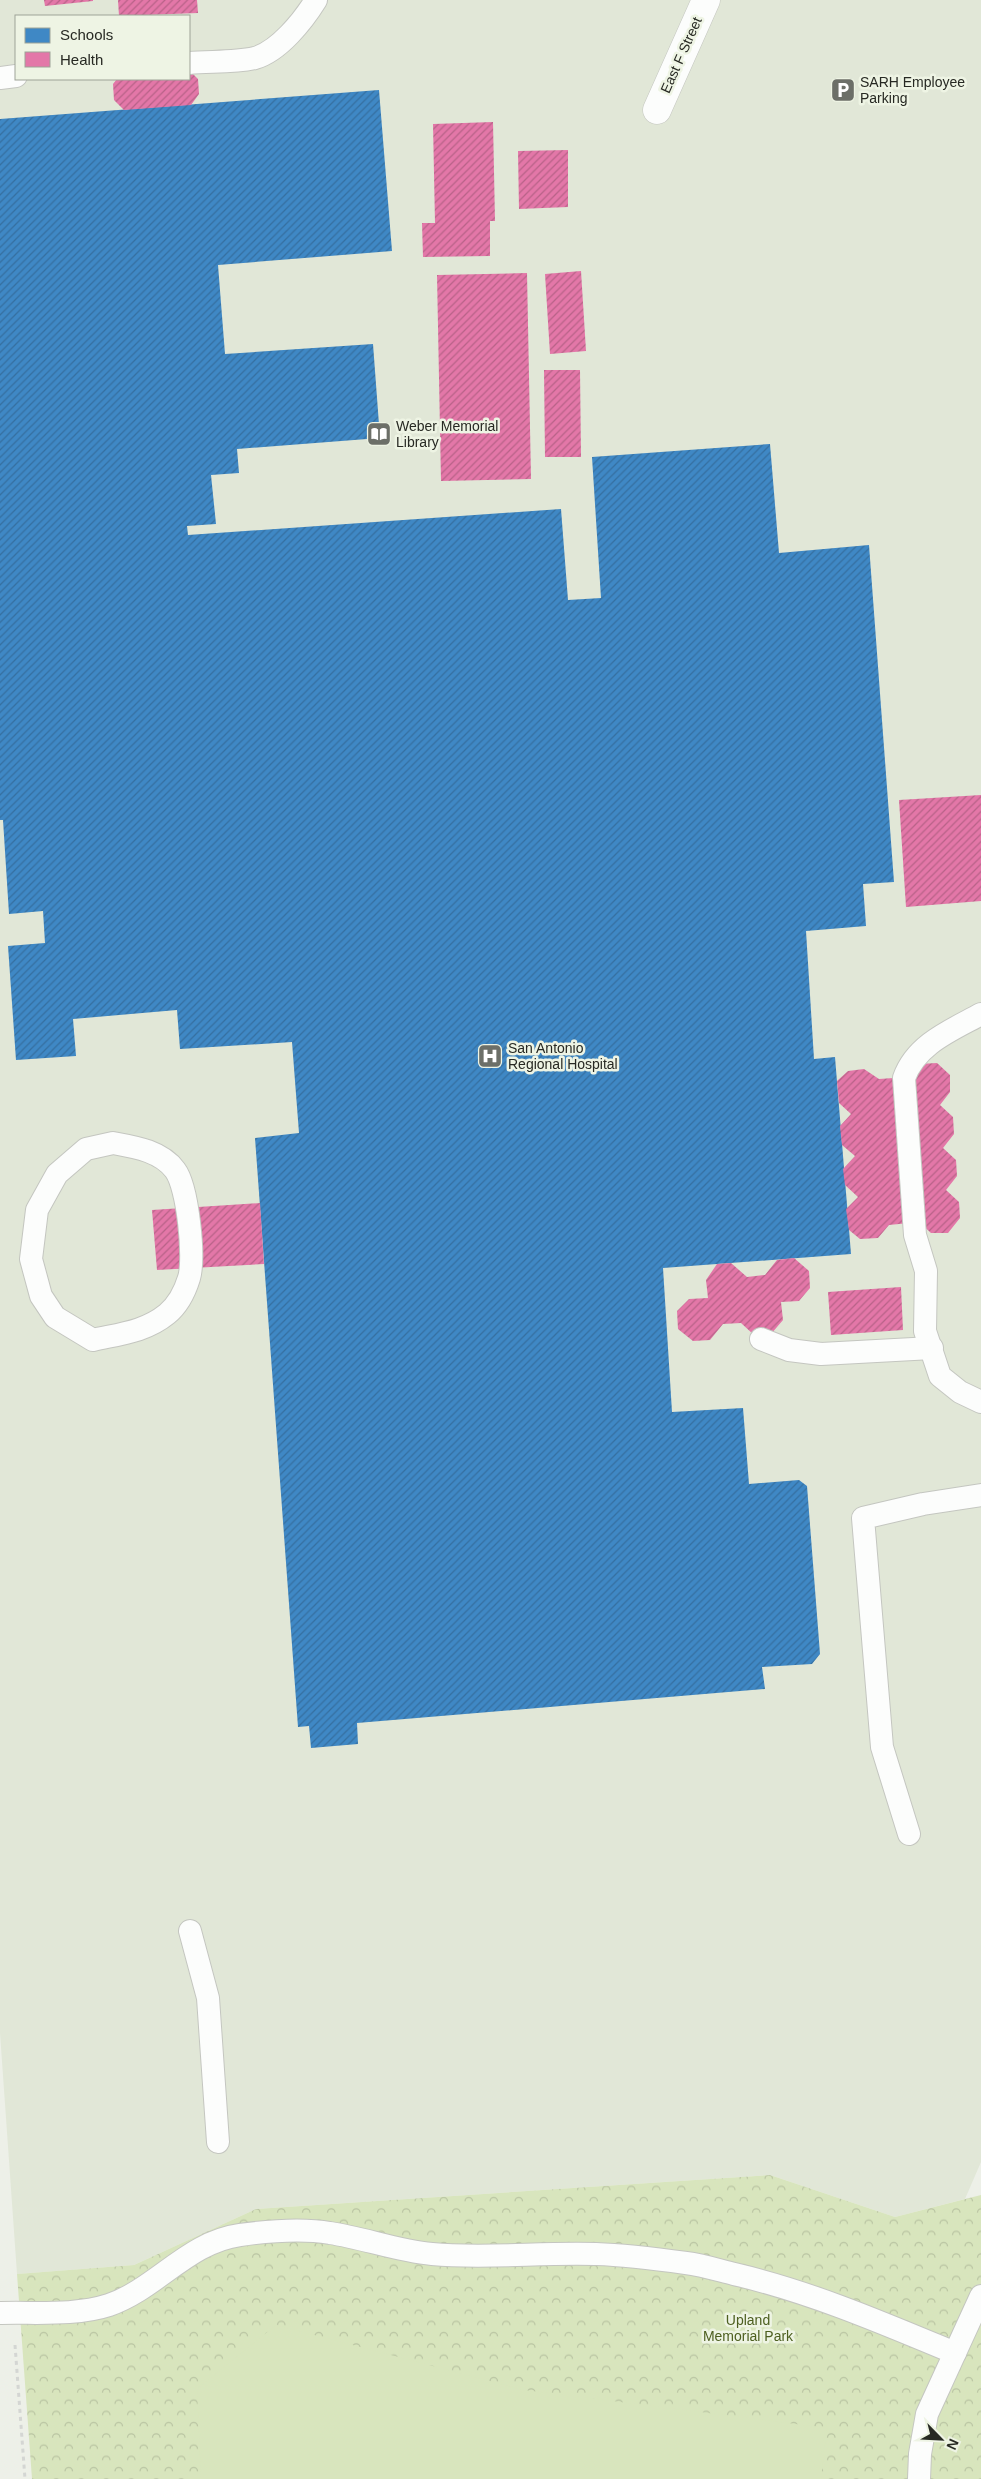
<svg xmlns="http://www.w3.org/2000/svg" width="981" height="2479" viewBox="0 0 981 2479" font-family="Arial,sans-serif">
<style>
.built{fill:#e1e7d7;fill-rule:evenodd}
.park{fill:url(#park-crowns)}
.pitch{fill:#d8e5bd}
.schools{fill:url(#schools-hatch)}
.health{fill:url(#health-hatch)}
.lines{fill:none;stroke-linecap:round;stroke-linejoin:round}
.lane-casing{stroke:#c4c6c0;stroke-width:24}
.street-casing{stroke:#c4c6c0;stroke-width:29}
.path{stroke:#d4d6d3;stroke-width:3;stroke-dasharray:4 4;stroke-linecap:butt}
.lane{stroke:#fcfdfc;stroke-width:22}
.street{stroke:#fcfdfc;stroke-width:28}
.labels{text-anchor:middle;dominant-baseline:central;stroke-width:5;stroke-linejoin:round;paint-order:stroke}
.street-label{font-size:14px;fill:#272923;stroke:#eef4e4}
.poi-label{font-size:14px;fill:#272923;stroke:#eef4e4;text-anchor:start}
.park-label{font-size:14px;fill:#4d5f20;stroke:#eef4e4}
</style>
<defs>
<pattern id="park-crowns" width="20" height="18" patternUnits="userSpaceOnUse" patternTransform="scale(1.25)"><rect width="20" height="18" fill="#d8e5bd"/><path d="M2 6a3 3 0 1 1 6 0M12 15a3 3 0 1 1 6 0" fill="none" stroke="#b9c4a2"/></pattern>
<pattern id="schools-hatch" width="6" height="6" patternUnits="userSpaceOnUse" patternTransform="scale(1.25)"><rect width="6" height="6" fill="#3f88c5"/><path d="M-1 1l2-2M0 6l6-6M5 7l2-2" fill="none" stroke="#356fa0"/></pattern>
<pattern id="health-hatch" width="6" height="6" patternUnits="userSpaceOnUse" patternTransform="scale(1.25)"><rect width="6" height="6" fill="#e377a8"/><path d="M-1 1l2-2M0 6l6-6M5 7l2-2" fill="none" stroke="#b86288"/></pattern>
</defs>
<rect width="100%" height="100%" fill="#edf0e8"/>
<!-- built -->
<path class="built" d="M 0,0 L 981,0 L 981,2162 L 965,2199 L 895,2217 L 770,2175 L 256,2209 L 134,2265 L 17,2274 L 0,2033 ZM 16,16 L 189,16 L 189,79 L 16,79 Z"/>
<!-- park -->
<polygon class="park" points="770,2175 895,2217 981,2195 981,2479 32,2479 17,2274 134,2265 256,2209"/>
<!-- pitch -->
<polygon class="pitch" points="276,2325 524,2390 827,2428 821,2479 201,2479 197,2389"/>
<!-- schools -->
<polygon class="schools" points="379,90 392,251 218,265 225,354 373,344 380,438 237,449 239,473 211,475 216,524 187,526 188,535 561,509 568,600 601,598 592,457 770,444 779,553 869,545 894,882 863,884 866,926 806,931 814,1059 835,1057 851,1254 663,1268 672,1412 743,1408 749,1484 799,1480 807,1486 820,1654 812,1664 762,1667 765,1689 357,1723 358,1744 311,1748 309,1726 298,1727 255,1138 299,1133 292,1042 180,1049 177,1010 73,1019 76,1056 16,1060 8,946 45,943 43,911 9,914 3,820 0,820 0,119"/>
<!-- health -->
<g class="health">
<polygon points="44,0 93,0 93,1 45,6"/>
<polygon points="118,0 197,0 198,13 119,16"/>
<polygon points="189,70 198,79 199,94 191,105 124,110 114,100 113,84 117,79 189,79"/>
<polygon points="493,122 495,221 490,221 490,256 423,257 422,223 435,223 433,124"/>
<polygon points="568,150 568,207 519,209 518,151"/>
<polygon points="581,271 586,351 550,354 545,274"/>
<polygon points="527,273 531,479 441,481 437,275"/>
<polygon points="544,370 580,370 581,457 545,457"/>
<polygon points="981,795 981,901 906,907 899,800"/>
<polygon points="937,1063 950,1075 950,1092 940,1105 953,1117 954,1134 943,1148 956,1160 957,1176 946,1190 959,1202 960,1218 948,1233 931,1233 919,1222 889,1225 878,1238 860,1239 849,1230 846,1209 858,1197 845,1185 843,1169 855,1156 842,1145 840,1126 851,1114 839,1103 837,1081 848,1071 864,1069 879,1079 908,1077 919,1064"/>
<polygon points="260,1203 264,1264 157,1270 152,1210"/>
<polygon points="794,1258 809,1271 810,1288 799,1301 781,1302 783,1320 771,1334 754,1335 741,1323 723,1324 710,1340 693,1341 678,1329 677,1311 689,1299 708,1298 706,1280 717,1264 731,1263 747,1277 765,1275 777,1260"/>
<polygon points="901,1287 903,1330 831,1335 828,1292"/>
</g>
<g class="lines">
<defs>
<g id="lane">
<path d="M 189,63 C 210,61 234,63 255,58 C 279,51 303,21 316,0"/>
<polyline points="0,78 16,76"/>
<path d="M 981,1014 C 952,1030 916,1044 904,1078 L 915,1235 L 926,1271 L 925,1331 L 940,1376 L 960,1392 L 981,1402"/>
<path d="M 113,1143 C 135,1147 161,1151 175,1170 C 188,1187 195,1258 189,1278 C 185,1291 178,1305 167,1314 C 145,1332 119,1334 93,1340 L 55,1317 L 41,1296 L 31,1259 L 37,1210 L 57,1174 L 86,1149 Z"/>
<polyline points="761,1339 789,1350 821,1354 932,1348"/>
<polyline points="909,1834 882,1747 863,1518 923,1504 981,1495"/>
<polyline points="190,1931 208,1998 218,2142"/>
<path d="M 0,2313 C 36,2312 75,2316 109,2305 C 156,2289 188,2242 240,2235 C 268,2231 302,2228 330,2233 C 364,2238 397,2251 432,2254 C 486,2259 542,2252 596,2254 C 626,2255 657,2259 686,2263 C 702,2265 718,2270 734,2274 C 811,2292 883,2323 955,2353"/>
<polyline points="919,2479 920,2454 927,2414 981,2296"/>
</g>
<polyline id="street" points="657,110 706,0"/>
</defs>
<!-- lane casing -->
<use href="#lane" class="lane-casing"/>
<!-- street casing -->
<use href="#street" class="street-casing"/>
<!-- path -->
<polyline class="path" points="15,2345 25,2479"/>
<!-- lane -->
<use href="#lane" class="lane"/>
<!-- street -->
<use href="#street" class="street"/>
</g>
<!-- icons -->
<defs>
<symbol id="parking-square" viewBox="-11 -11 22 22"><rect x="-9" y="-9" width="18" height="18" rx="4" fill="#6c6f68" stroke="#eef4e4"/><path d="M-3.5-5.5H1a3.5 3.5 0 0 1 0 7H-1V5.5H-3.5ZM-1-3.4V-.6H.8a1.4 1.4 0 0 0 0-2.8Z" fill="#fff"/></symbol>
<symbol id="library-square" viewBox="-11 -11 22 22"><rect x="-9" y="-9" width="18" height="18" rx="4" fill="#6c6f68" stroke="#eef4e4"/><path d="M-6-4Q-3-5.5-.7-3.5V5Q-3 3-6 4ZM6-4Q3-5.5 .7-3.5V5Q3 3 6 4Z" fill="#fff"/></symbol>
<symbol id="hospital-square" viewBox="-11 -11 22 22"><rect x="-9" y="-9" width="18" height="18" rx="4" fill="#6c6f68" stroke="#eef4e4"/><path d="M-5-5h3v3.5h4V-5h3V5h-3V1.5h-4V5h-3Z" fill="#fff"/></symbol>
</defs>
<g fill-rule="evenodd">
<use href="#parking-square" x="829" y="76" width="28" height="28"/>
<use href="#library-square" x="365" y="420" width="28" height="28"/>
<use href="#hospital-square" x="476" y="1042" width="28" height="28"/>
</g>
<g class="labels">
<!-- street labels -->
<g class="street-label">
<text transform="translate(681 55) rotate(-66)">East F Street</text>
</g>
<!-- poi labels -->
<g class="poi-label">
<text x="860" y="82">SARH Employee<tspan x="860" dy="16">Parking</tspan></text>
<text x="396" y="426">Weber Memorial<tspan x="396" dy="16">Library</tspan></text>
<text x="508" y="1048">San Antonio<tspan x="508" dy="16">Regional Hospital</tspan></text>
</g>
<!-- park labels -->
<g class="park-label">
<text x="748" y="2320">Upland<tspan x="748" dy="16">Memorial Park</tspan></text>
</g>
</g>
<!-- legend -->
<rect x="15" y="15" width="175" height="65" fill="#eef4e4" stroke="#9ea397"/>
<rect x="25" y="28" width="25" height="15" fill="#3f88c5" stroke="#9ea397"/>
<text x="60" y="40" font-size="15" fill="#272923">Schools</text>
<rect x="25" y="52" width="25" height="15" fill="#e377a8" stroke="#9ea397"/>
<text x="60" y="65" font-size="15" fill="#272923">Health</text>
<!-- north arrow -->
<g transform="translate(941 2439) rotate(114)" stroke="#eef4e4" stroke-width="4" paint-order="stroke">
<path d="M0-4L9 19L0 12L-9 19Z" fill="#272923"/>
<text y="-8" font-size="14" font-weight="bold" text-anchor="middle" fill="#272923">N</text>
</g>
</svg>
